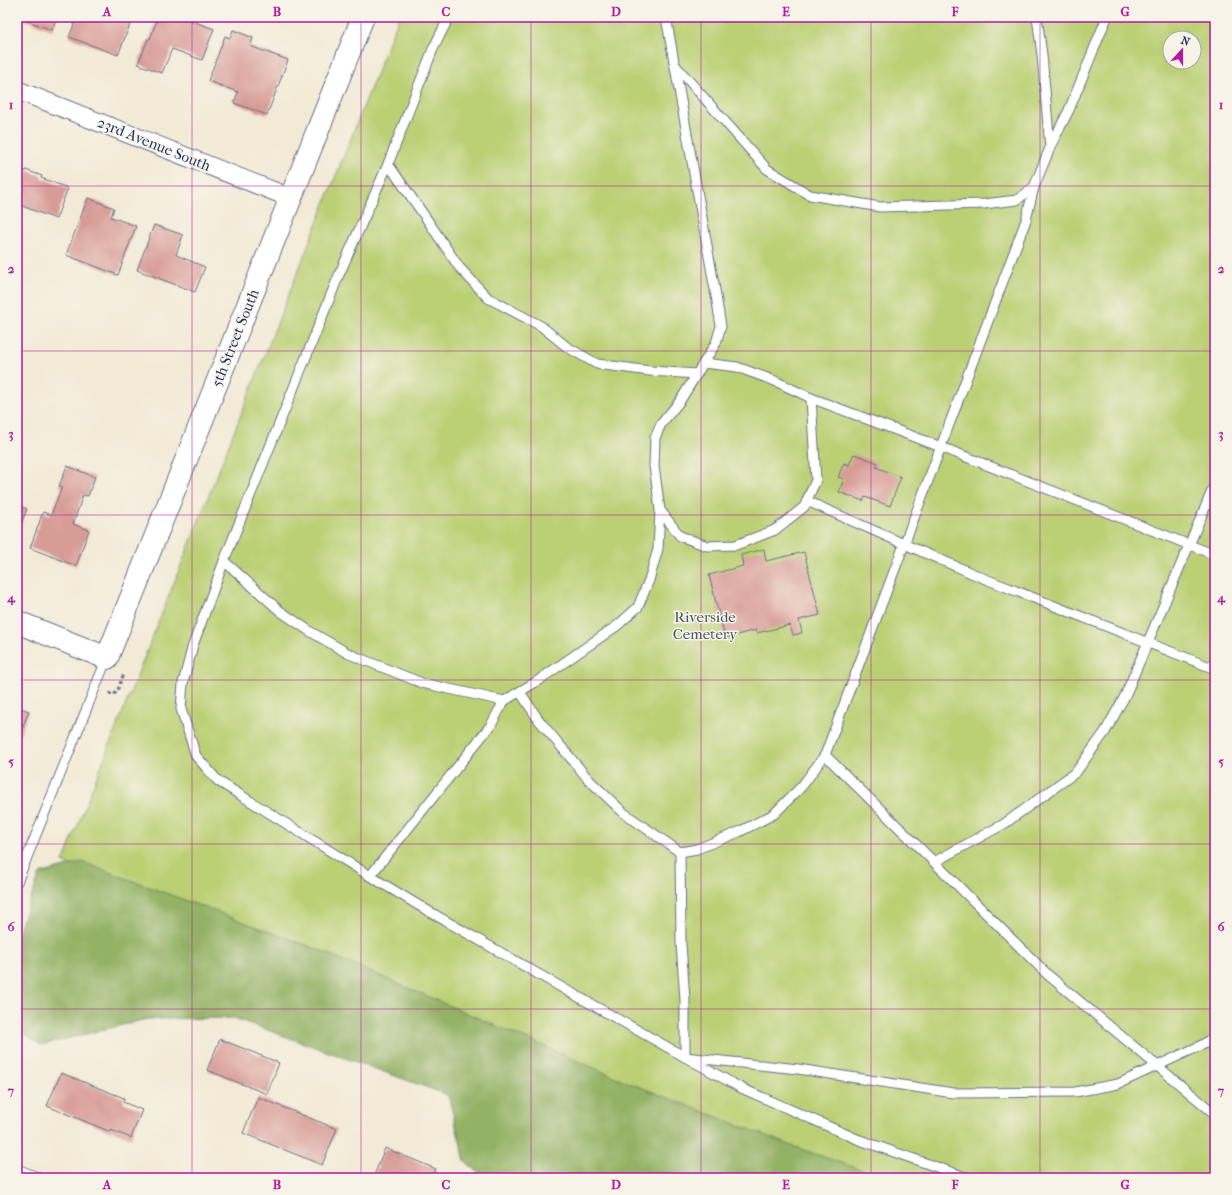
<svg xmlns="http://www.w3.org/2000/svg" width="1232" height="1195" viewBox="0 0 1232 1195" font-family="'IM FELL French Canon',serif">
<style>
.green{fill:#bbd074;stroke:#6b8069;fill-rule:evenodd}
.forest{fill:#94b266;stroke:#587062}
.building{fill:#d89c96}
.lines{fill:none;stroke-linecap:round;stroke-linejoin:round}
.service-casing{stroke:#667088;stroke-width:11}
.minor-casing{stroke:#667088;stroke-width:20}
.tertiary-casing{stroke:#667088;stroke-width:24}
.path{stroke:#667088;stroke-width:2.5;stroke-dasharray:3 3;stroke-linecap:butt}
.service{stroke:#fff;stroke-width:9}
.minor{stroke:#fff;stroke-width:18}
.tertiary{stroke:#fff;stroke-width:22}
.grid{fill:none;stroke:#b5179e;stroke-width:1;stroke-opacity:0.55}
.labels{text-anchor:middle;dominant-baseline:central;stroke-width:3;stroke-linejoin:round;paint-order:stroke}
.street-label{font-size:15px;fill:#1b2f5e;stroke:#f7f3e8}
.park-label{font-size:15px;fill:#435764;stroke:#f7f3e8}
.neatline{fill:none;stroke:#b5179e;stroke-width:1.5}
.grid-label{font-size:13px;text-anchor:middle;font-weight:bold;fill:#b5179e}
</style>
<rect width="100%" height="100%" fill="#f7f3e8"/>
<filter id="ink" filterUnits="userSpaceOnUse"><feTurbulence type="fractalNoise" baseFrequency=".025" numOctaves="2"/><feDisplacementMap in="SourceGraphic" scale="8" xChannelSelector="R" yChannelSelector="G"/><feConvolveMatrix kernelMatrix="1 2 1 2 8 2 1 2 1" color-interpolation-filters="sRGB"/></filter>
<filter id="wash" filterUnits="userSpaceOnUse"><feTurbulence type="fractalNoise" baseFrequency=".012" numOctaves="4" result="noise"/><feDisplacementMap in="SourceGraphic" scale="16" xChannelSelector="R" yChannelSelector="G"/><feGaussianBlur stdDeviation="0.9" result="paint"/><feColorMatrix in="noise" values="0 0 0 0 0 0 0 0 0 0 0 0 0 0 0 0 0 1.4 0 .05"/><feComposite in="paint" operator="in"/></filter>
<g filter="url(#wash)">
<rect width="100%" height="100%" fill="#f2ead5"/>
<!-- green -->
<path class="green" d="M 399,17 L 1215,17 L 1215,1178 L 686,1178 L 481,1083 L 63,862 ZM 1170,38 L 1194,38 L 1194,62 L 1170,62 Z"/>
<!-- forest -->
<polygon class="forest" points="82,862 322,951 627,1082 795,1147 885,1178 485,1178 465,1161 448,1095 234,1018 147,1019 41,1045 17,1029 17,934 40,874"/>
<g id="blocks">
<!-- building -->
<g class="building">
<polygon points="17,17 57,17 52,30"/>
<polygon points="77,17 133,17 118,55 69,37"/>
<polygon points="158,17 181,17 214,29 202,60 172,49 162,73 138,64 148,39 150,39"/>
<polygon points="233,30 253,38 250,46 288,60 267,115 234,103 238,92 208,81 225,36 230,38"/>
<polygon points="17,169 25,172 26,170 42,176 41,178 68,188 56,219 17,204"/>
<polygon points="88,198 114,208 111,217 136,226 118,275 66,255"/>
<polygon points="154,225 183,235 176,255 205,267 195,292 137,270"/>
<polygon points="854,454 878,463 876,467 901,477 890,506 865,497 863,501 839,492 844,479 838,477 844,463 849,465"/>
<polygon points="67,466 95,477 88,496 83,495 73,524 89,530 76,566 30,548 43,512 51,515 62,487 59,486"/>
<polygon points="17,505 27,509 17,534"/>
<polygon points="764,549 766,561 804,552 820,615 799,620 802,633 793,635 790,625 757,633 756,630 725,638 709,575 743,566 741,555"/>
<polygon points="17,707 29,711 19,737 17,737"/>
<polygon points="220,1039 279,1063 267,1094 207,1070"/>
<polygon points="61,1073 124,1098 123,1102 142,1110 131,1138 111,1130 111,1132 47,1106"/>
<polygon points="258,1097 337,1129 322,1165 243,1133"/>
<polygon points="385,1148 436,1169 432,1178 373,1178"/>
</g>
</g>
</g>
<g filter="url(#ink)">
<use href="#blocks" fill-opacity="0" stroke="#667088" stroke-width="1"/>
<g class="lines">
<defs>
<g id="service">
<polyline points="449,17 433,49 388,164 339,275 224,561 193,645 183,683 181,709 196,756 218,781 370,876 418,905 552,982 685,1057 798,1069 953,1093 1075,1092 1118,1084 1204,1044 1215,1036"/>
<polyline points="666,17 715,290 721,326 716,343 680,401 661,424 655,438 654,466 660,510 680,536 707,546 736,545 775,530 804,507 816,480 811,398"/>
<polyline points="675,65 767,169 810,195 880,207 984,204 1017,200 1034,187 1050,148 1042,55 1037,17"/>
<polyline points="1050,147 1069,110 1107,17"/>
<polyline points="388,164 426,218 459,267 488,298 541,326 567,347 597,364 650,371 697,374"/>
<polyline points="704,363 737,367 775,381 811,398 941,447 1215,555"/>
<polyline points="807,501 904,544 983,578 1215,669"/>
<polyline points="224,561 280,611 311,632 349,654 422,683 504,701 539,680 618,625 638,607 649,580 658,549 660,510"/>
<polyline points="520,692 538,719 589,780 624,813 680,852 681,944 685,1000 685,1057 741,1088 857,1139 968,1178"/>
<polyline points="825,755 934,862 1004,824 1076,772 1105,732 1125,696 1215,484"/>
<polyline points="680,852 697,849 739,832 774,814 802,786 825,755 1026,220 1034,187"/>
<polyline points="934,862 1048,975 1215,1114"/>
<polyline points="370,876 491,725 504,701"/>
<polyline points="17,882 107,658"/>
<polyline points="17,1169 40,1178"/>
</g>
<polyline id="minor" points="17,90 291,198"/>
<polyline id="tertiary" points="17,622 107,658 363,17"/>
</defs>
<!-- service casing -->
<use href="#service" class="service-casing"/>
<!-- minor casing -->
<use href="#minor" class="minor-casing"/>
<!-- tertiary casing -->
<use href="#tertiary" class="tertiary-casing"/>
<!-- path -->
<polyline class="path" points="109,693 114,695 118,689 123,675"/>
<!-- service -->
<use href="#service" class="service"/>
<!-- minor -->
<use href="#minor" class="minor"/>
<!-- tertiary -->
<use href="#tertiary" class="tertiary"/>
</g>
</g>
<!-- grid -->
<path class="grid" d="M 192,17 L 192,1178M 361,17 L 361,1178M 531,17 L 531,1178M 701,17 L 701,1178M 871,17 L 871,1178M 1040,17 L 1040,1178M 17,186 L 1215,186M 17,351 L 1215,351M 17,515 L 1215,515M 17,680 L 1215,680M 17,844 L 1215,844M 17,1009 L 1215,1009"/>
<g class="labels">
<!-- street labels -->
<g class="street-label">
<text transform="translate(154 144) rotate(22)">23rd Avenue South</text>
<text transform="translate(235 338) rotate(-68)">5th Street South</text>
</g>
<!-- park labels -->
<g class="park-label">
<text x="705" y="617">Riverside<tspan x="705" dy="17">Cemetery</tspan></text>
</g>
</g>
<!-- margin -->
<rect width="1232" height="1195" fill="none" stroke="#f7f3e8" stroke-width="44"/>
<!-- north arrow -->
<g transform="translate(1182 50) rotate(21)"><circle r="19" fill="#f7f3e8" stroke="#9fa5b1"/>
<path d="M0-3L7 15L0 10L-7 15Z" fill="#b5179e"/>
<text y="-6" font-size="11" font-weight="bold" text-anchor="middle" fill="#1b2f5e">N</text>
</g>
<rect x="22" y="22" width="1188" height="1151" class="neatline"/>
<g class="grid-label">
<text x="107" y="16">A</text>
<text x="277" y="16">B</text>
<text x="446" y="16">C</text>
<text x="616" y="16">D</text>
<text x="786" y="16">E</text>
<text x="955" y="16">F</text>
<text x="1125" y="16">G</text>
<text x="11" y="109">1</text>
<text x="1221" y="109">1</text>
<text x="11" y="273">2</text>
<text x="1221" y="273">2</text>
<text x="11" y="438">3</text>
<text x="1221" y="438">3</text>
<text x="11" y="602">4</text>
<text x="1221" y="602">4</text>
<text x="11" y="766">5</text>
<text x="1221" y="766">5</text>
<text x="11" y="931">6</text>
<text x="1221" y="931">6</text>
<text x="11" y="1095">7</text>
<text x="1221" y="1095">7</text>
<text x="107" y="1189">A</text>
<text x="277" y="1189">B</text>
<text x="446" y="1189">C</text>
<text x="616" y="1189">D</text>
<text x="786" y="1189">E</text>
<text x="955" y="1189">F</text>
<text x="1125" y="1189">G</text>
</g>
</svg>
